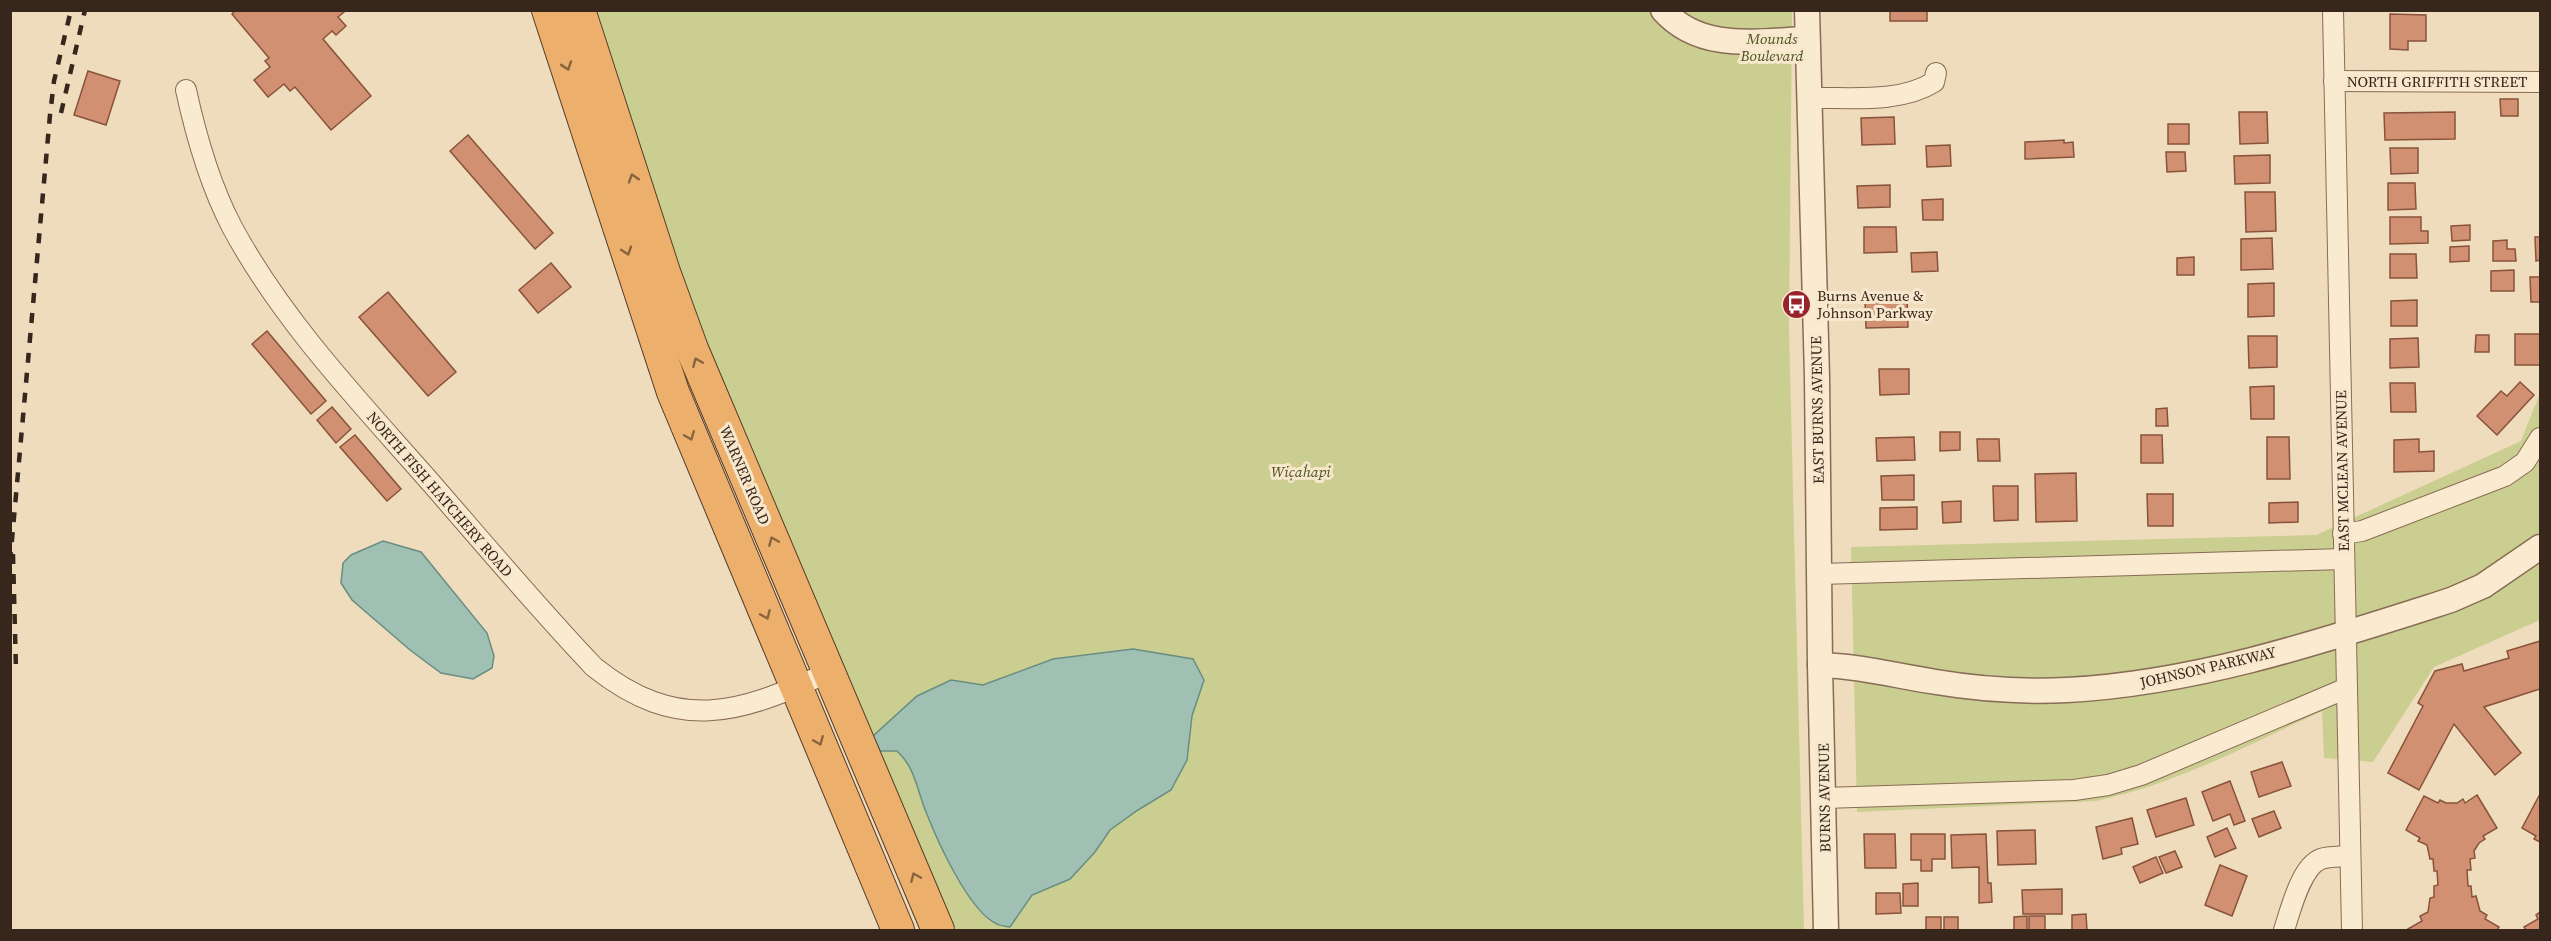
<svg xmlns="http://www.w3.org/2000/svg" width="2551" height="941" viewBox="0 0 2551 941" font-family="'Source Serif 4',serif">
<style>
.green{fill:#cbce91}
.water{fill:#a1c0b4;stroke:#688e82;stroke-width:1.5}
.building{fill:#d09071;stroke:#88533a;stroke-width:1.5}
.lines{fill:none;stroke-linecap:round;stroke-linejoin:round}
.minor-casing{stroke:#886c55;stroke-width:22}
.tertiary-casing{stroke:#886c55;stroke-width:27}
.trunk-casing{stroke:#553b2a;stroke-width:34}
.minor{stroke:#faead0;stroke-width:20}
.tertiary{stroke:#faead0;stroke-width:24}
.trunk{stroke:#edb06c;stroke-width:32}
.rail{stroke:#36261b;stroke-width:4.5;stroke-dasharray:10 10;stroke-linecap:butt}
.oneway{stroke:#88643f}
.labels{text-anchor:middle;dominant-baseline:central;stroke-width:6;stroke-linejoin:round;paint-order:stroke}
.park-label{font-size:15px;font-style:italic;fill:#4b5420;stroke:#f7e7cc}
.street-label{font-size:15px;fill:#36261b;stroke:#f7e7cc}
.poi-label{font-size:15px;fill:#36261b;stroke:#f7e7cc;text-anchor:start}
</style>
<rect width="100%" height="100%" fill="#efdcbd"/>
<!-- green -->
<g class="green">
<polygon points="590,11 1792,11 1789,330 1804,930 948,930 701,345"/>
<path d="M 2540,393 L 2540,620 L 2434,667 L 2373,762 L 2324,758 L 2322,711 C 2248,745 2176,784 2096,801 L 1857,812 L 1851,547 L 2316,535 L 2521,441 Z"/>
</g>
<!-- water -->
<g class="water">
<polygon points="383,541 421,552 487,633 494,656 492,668 473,679 441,673 410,650 352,600 341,583 343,563 351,555"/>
<path d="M 1133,649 L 1193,659 L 1204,680 L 1192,716 L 1187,760 L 1171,790 L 1138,810 L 1110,830 L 1095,852 L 1070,879 L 1032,895 L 1010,927 C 1006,926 1000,926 997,924 C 969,912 937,840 926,812 C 917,790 915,767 897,751 L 880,751 L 873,736 L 917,696 L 951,680 L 983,685 L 1053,659 Z"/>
</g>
<!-- building -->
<g class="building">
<polygon points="236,10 343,10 344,12 338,17 346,26 336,35 332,31 323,39 371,96 331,130 295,87 290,91 284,84 268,97 254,80 270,67 265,61 269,58 232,14"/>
<rect x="1890" y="10" width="37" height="11"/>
<polygon points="2390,14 2426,15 2426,41 2408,41 2408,50 2390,49"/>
<polygon points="88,71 120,81 106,125 74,115"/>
<polygon points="2500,99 2518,99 2518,116 2501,116"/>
<polygon points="2239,112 2267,112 2268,143 2240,144"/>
<polygon points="2455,112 2455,139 2385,140 2384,113"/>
<polygon points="1894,117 1895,144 1862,145 1861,118"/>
<rect x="2168" y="124" width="21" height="20"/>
<polygon points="468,135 553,233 535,249 450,151"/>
<polygon points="2064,140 2064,143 2073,142 2074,157 2025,159 2025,142"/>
<polygon points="1950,145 1951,166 1927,167 1926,146"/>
<polygon points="2390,148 2418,148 2418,173 2391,174"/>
<polygon points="2166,152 2185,152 2186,171 2167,172"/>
<polygon points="2270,155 2270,183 2235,184 2234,156"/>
<polygon points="2388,183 2415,183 2416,209 2388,210"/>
<polygon points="1890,185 1890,207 1858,208 1857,186"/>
<polygon points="2245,192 2275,192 2276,231 2246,232"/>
<polygon points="1943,199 1943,220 1923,220 1922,200"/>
<polygon points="2390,217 2421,217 2421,231 2428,231 2428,243 2390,244"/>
<polygon points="2470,225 2470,240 2452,241 2451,226"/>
<polygon points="1864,227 1896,227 1897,252 1864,253"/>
<polygon points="2535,237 2540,237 2540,260 2536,261"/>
<polygon points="2272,238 2273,269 2241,270 2241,239"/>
<polygon points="2507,240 2507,249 2515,249 2516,261 2493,261 2493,241"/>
<polygon points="2469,246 2469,261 2450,262 2450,247"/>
<polygon points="1937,252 1938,271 1912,272 1911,253"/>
<polygon points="2390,254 2416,254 2417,278 2390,278"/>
<polygon points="2194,257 2194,275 2177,275 2177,258"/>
<polygon points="551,263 571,287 538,313 519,290"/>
<polygon points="2514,270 2514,291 2491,291 2491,271"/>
<polygon points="2530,277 2540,277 2540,302 2531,302"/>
<polygon points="2274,283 2274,316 2248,317 2248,284"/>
<polygon points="388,292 456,372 428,396 359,317"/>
<polygon points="1907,298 1908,327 1866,328 1865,299"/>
<polygon points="2417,300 2417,326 2391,326 2391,301"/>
<polygon points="267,331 326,401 311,414 252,344"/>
<rect x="2515" y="334" width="25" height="31"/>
<polygon points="2476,335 2489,335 2489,352 2475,352"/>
<polygon points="2248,336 2277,336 2277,367 2249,368"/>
<polygon points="2418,338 2419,367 2390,368 2390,339"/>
<polygon points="1879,369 1909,369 1909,394 1880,395"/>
<polygon points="2520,382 2534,395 2497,435 2477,416 2501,391 2507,396"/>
<polygon points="2390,383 2415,383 2416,412 2391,412"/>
<polygon points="2274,386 2274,419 2251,419 2250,387"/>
<polygon points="332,407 351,429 336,443 317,420"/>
<polygon points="2167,408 2168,426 2156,426 2156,409"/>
<polygon points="1940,432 1960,432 1960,450 1940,451"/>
<polygon points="355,435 401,489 387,501 340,447"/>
<polygon points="2141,435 2162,435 2163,463 2141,463"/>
<polygon points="1914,437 1915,460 1877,461 1876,438"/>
<polygon points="2267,437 2289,437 2290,479 2267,479"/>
<polygon points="1977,439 1999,439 2000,461 1978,461"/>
<polygon points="2419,439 2419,452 2434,451 2434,471 2394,472 2394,440"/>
<polygon points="2076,473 2077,521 2036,522 2035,474"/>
<polygon points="1914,475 1914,500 1882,500 1881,476"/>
<polygon points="1993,486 2018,486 2018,520 1994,521"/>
<polygon points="2147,494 2173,494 2173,526 2148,526"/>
<polygon points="1961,501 1961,522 1943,523 1942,502"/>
<polygon points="2298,502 2298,522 2269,523 2269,503"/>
<polygon points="1917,507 1917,529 1880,530 1880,508"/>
<polygon points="2540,641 2540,689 2484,707 2521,753 2495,775 2454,724 2419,790 2388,773 2423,706 2418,703 2435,671 2462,664 2464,671 2509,658 2507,651"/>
<polygon points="2282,762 2291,786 2259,797 2251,772"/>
<polygon points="2230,781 2245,821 2234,825 2230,814 2213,821 2202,792"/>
<polygon points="2540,794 2540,842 2534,839 2536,836 2522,828"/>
<polygon points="2477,795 2497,828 2483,836 2485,839 2479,843 2474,851 2475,858 2470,859 2471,870 2467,870 2468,886 2471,886 2472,897 2476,896 2480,911 2487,915 2485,919 2499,927 2497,930 2409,930 2408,929 2422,921 2420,916 2428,912 2430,898 2434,897 2434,886 2438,885 2437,871 2434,871 2433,859 2430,859 2427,845 2418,841 2420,838 2406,830 2424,796 2438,803 2440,800 2446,803 2457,803 2463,799 2465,803"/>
<polygon points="2186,798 2194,825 2156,837 2147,810"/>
<polygon points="2274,811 2281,828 2259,837 2252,819"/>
<polygon points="2132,818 2138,844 2121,848 2122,854 2103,859 2096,827"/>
<polygon points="2227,828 2236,848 2215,857 2207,837"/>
<polygon points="2035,830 2036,864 1998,865 1997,831"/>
<polygon points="1864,834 1895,834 1896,868 1865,868"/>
<polygon points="1911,834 1945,834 1945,859 1932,859 1932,871 1921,871 1921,860 1911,860"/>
<polygon points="1986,834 1988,883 1991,883 1992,902 1979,903 1979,867 1952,868 1951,835"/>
<polygon points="2175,851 2182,867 2166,873 2159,857"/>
<polygon points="2156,857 2163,873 2140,883 2133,867"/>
<polygon points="2220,865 2247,876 2232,916 2205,905"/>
<polygon points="1918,883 1918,906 1903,906 1903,884"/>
<polygon points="2062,889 2062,914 2023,914 2022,890"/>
<polygon points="1876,893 1900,893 1901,913 1876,914"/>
<polygon points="2540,912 2540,930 2526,930 2524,927 2538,919 2536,915"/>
<polygon points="2086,914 2087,930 2072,930 2072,915"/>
<polygon points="2027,916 2027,930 2014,930 2014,917"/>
<rect x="2029" y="916" width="16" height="14"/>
<rect x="1926" y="917" width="15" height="13"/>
<rect x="1944" y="917" width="14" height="13"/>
</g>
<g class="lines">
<defs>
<g id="minor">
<polyline points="2333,10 2352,930"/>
<polyline points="2334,81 2540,82"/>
<path d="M 186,90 C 196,136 210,185 232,227 C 283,322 361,403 432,484 C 485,545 538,608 594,667 C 678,734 739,714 829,672"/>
<path d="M 1808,98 C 1848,97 1899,104 1934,82 L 1936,73"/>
<polyline points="2343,534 2362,531 2505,476 2525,462 2540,438"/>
<polyline points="1820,574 2343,559"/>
<polyline points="1824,798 2074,790 2108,785 2141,775 2347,688"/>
<path d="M 2284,930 C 2290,912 2301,866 2321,859 C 2329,856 2341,857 2350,856"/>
</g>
<g id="tertiary">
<path d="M 1663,10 C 1700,52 1757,41 1807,39"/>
<polyline points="1807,10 1817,377 1820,665 1826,930"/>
<path d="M 1820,665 C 1859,666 1897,676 1936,682 C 1978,689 2025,692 2067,690 C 2199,683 2326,640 2451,600 L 2483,586 L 2540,547"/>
</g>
<g id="trunk">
<polyline points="548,10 673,392 898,930"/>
<polyline points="579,10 664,272 692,349 938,930"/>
</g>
</defs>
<!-- minor casing -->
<use href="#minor" class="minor-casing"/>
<!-- tertiary casing -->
<use href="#tertiary" class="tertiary-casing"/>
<!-- trunk casing -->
<use href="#trunk" class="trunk-casing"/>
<!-- minor -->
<use href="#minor" class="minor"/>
<!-- tertiary -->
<use href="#tertiary" class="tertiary"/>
<!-- trunk -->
<use href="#trunk" class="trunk"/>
<!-- rail -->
<g class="rail">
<polyline points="61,113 85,10"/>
<polyline points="13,554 16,671"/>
<polyline points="10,562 50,115 54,81 71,10"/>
</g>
</g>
<!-- one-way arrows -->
<defs><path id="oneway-chevron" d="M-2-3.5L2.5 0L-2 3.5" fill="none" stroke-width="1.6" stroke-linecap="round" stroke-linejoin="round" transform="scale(1.5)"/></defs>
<g class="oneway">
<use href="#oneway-chevron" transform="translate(567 66) rotate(71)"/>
<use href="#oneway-chevron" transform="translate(633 178) rotate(-108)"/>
<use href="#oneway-chevron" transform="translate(627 251) rotate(72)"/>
<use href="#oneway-chevron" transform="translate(697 362) rotate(-113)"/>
<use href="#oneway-chevron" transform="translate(690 436) rotate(68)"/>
<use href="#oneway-chevron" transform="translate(773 541) rotate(-113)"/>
<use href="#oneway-chevron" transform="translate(766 615) rotate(67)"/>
<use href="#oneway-chevron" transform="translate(819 741) rotate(68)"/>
<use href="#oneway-chevron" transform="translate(915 877) rotate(-113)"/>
</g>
<!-- icons -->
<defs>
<symbol id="bus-disc" viewBox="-11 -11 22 22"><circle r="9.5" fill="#99232d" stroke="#f7e7cc"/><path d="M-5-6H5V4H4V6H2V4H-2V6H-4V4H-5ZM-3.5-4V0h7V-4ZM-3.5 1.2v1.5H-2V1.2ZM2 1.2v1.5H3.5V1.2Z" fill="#fff"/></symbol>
</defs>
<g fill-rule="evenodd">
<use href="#bus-disc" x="1780" y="288" width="33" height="33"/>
</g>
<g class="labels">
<!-- park labels -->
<g class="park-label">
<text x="1772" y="38">Mounds<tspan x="1772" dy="17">Boulevard</tspan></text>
<text x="1301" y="471">Wic̣aḣapi</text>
</g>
<!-- street labels -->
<g class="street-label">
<text x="2437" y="81">NORTH GRIFFITH STREET</text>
<text transform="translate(1817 410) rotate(-91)">EAST BURNS AVENUE</text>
<text transform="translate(2342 471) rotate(-91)">EAST MCLEAN AVENUE</text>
<text transform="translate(745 475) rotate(67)">WARNER ROAD</text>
<text transform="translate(440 494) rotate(49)">NORTH FISH HATCHERY ROAD</text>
<text transform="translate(2208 667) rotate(-13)">JOHNSON PARKWAY</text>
<text transform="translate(1824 798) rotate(-91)">BURNS AVENUE</text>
</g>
<!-- poi labels -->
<g class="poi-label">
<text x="1817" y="295">Burns Avenue &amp;<tspan x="1817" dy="17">Johnson Parkway</tspan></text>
</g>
</g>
<!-- border -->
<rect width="2551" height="941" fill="none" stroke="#36261b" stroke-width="24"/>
</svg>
